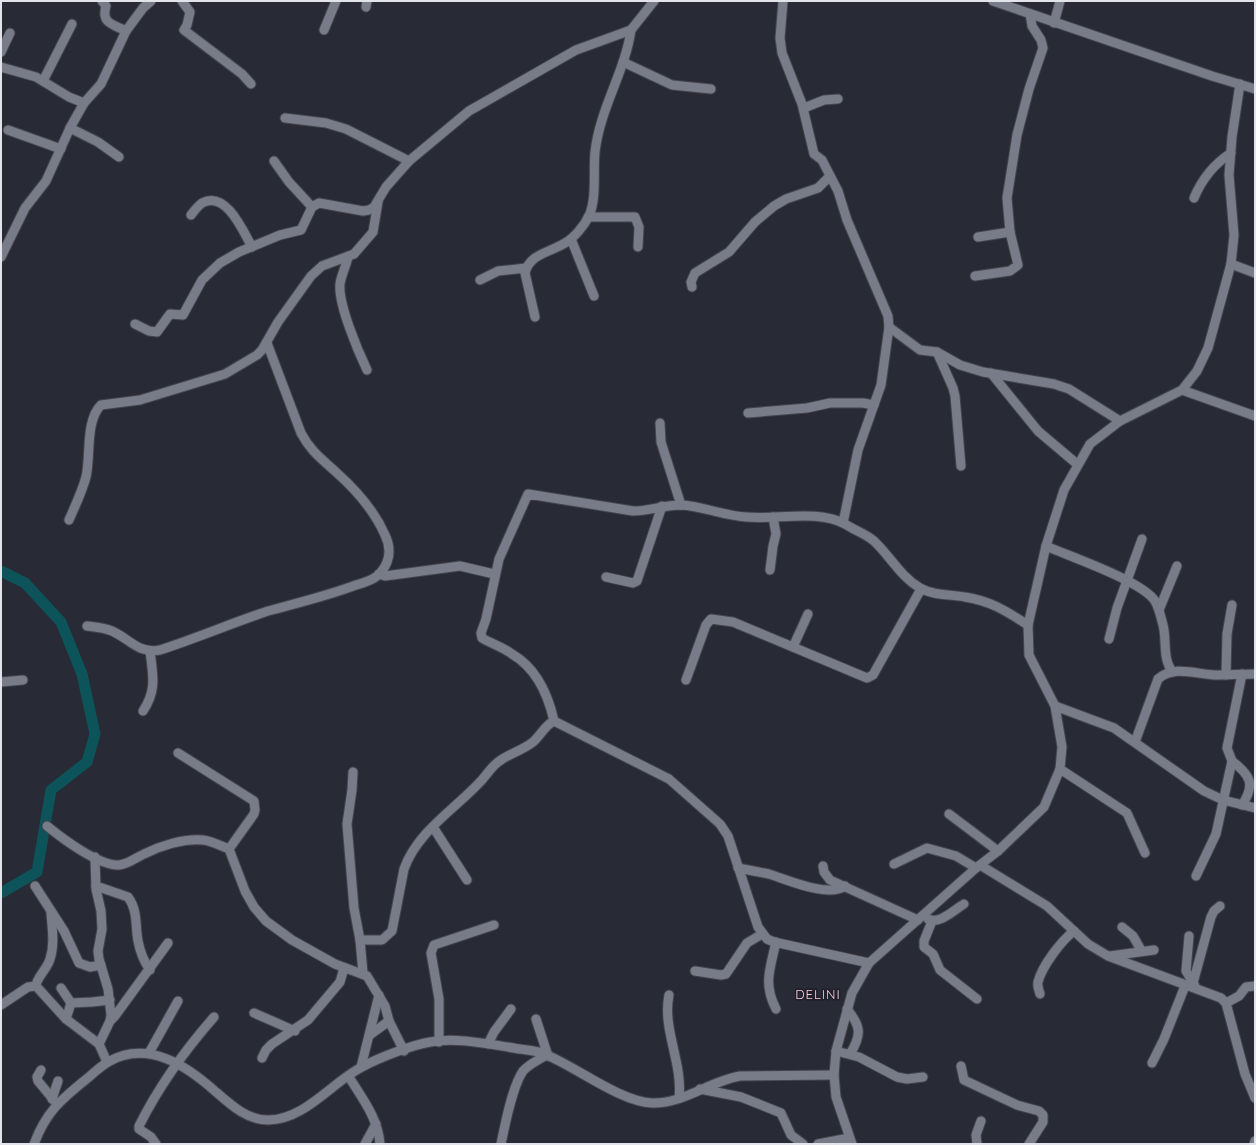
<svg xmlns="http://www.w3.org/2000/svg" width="1256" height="1145" viewBox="0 0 1256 1145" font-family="Quicksand,sans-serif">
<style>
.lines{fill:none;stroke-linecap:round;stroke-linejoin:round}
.river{stroke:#0c545a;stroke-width:11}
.minor-casing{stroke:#43454e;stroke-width:11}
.minor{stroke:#787b88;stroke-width:9}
.labels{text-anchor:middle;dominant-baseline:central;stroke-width:3.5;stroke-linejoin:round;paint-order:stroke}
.quarter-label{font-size:13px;letter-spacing:1px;fill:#feccdb;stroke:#1e202b}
</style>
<rect width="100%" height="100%" fill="#282a35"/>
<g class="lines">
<!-- river -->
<polyline class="river" points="1,571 25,583 61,622 82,674 95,734 87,762 51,790 37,872 1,893"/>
<defs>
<g id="minor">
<path d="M 102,1 L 106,6 C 101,23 112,24 126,31"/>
<polyline points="182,1 190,12 187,25 184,30 242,74 251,84"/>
<polyline points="783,1 780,38 782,53 802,104 814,154 822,160 838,191 847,220 888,316 889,327 881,385 858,450 843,523"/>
<polyline points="993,1 1212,76 1255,89"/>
<polyline points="366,7 367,1"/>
<polyline points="1054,23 1060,1"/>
<polyline points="324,30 336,1"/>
<polyline points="1,52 10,33"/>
<polyline points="623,62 672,85 711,89"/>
<polyline points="1,67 36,77 69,97 84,103"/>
<polyline points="43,81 72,24"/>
<polyline points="804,108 824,100 838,99"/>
<polyline points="285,118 326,123 346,129 409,161"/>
<polyline points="70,128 98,142 119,157"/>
<polyline points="8,130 61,149"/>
<polyline points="274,161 289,182 312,207"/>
<path d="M 1194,198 C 1202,179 1214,164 1231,153"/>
<path d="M 191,215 C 194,211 198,206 202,203 C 226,190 243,231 252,247"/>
<polyline points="588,217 635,217 639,227 638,247"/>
<polyline points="978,237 1010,232"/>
<polyline points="571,239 594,296"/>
<polyline points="1,257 25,208 46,181 70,128 84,103 101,84 126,31 143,8 151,1"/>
<path d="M 348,257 C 346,266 341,276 340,284 C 338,304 358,351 367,370"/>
<polyline points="1231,264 1255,273"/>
<polyline points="975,276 1010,271 1018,265 1010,232 1007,198 1017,135 1029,89 1043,48 1041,40 1032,26 1030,14"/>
<polyline points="480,280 498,271 526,268"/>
<polyline points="692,287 691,282 695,273 729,252 755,222 774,206 786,199 818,188 829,177"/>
<path d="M 535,317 L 525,273 C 529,254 551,252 565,243 C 574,238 584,226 589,216 C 597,198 593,172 595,152 C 600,108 625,72 631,30"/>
<polyline points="135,324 149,331 157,332 170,314 183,315 202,280 220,263 239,252 280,235 301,230 312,207 319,203 363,211 369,210 374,207 386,187 409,161 469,111 576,50 631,30 654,1"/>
<polyline points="889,327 920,350 937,352 960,365 983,372 1054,384 1069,389 1120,421"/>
<polyline points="937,352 953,388 955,396 961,466"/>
<polyline points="991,373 1038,431 1077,464"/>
<polyline points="1182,390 1255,416"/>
<polyline points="748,413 807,408 830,403 863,403 874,405"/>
<polyline points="660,423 661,442 681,505"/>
<path d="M 69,520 C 75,506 82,492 86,477 C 91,456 85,421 101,405 L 140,400 L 225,374 L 257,355 L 262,350 L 278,322 L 311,276 L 322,266 L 354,254 L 373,232 L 378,202"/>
<path d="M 1046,546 C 1071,557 1142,581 1155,601 C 1159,608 1161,617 1163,625 C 1167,639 1162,660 1173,672"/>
<polyline points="770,570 773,546 776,534 773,517"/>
<polyline points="379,574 385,576 460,566 494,574"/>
<polyline points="606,577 633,583 637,581 662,506"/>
<polyline points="1159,610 1177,566"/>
<path d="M 87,626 C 95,627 105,628 112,631 C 130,639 138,654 160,650 C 197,638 232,623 268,611 C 297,603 327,596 356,585 C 363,583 371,581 377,576 C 390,565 392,549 385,535 C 375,512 356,490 337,473 C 322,459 311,452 301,433 L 267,343"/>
<polyline points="1109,639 1117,608 1142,539"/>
<polyline points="793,647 808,614"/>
<polyline points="1226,675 1227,634 1232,605"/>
<polyline points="686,680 706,625 711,619 733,622 867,678 873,675 921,589"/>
<polyline points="1,682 23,680"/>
<polyline points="1055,706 1114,728 1204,791 1223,800 1255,808"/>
<path d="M 143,711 C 157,690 153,676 150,651"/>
<path d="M 554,721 C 548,694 536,668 512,654 C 503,647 492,644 482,638 L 481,633 L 486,619 L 499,559 L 528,494 L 633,511 C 649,511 664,505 681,505 C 703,506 724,516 746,517 C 776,520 818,509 845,524 C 854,530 866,534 874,541 C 890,556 901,577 920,588 C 934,596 950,594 965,597 C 991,601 1006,611 1028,625"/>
<path d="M 1135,742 L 1158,679 C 1174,665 1195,674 1215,675 C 1228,675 1241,674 1255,674"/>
<polyline points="178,753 254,801 255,810 254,814 229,849"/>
<path d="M 1232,761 C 1250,775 1256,784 1242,805"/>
<polyline points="1060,769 1127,813 1145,853"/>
<polyline points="353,772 352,790 347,824 354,908 360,940 363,973"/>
<polyline points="949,814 998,851"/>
<path d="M 47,826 C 63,839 99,866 119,865 C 129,864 135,858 144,854 C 160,846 184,838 203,840 C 212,841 221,846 229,849 L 245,891 L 254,907 L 266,921 L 292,940 L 335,964 L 367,976 L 385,1006 L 389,1021 L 404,1051"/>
<polyline points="433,827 467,880"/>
<polyline points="95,857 96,889 101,911 102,929 98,951 99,959 108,989 111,1015 110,1021 99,1044"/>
<polyline points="894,864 927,848 956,856 976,868"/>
<polyline points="980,865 1047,906 1088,944 1108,956 1221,998 1226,1003 1245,1074 1255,1098"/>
<polyline points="823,866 824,872 830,880 918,920"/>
<path d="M 738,868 C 748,870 759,872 769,874 C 788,880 828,898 845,886"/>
<polyline points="1196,876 1216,834 1232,761 1227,748 1242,674"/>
<polyline points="35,886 64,931 79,963 90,967 101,965"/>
<path d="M 96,886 L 128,897 C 138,910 135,925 138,941 C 140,951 144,962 150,970"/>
<path d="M 51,913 C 52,928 55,944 50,959 C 48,968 36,978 36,986 L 66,1019 L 99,1044 L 107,1062"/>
<path d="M 928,919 C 939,925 954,910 964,904"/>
<polyline points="932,921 924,941 924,947 933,954 940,970 977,999"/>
<polyline points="1122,927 1133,936 1141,950"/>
<polyline points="1189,936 1186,971 1195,986"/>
<path d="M 360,940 L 382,940 L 392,931 L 404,869 C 417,832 455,809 480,782 C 487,775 492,765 501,760 C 511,753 523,750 533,742 C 540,736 546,724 554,721 L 669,779 L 720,824 L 728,836 L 758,927 L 767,939 L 774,942 L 869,963"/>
<path d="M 776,942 C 770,969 763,984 776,1009"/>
<polyline points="1110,956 1154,950"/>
<polyline points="695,971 721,975 726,974 747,943 762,934"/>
<polyline points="1193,983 1211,917 1214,911 1220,906"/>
<polyline points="61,988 71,1003 66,1019"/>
<path d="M 1040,994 C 1039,990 1037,986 1038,982 C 1042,966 1061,941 1074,931"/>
<path d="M 669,995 C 662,1029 683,1063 679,1098"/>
<polyline points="71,1003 92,1002 110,1000"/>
<polyline points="1226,1003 1239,996 1246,987 1255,986"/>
<polyline points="1,1005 28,987 36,986"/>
<path d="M 847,1009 C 861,1026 862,1035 850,1054"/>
<polyline points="254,1013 295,1031"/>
<polyline points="536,1019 548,1056"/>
<polyline points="110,1021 115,1016 168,943"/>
<polyline points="371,1034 389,1021"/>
<polyline points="439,1042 439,999 431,953 434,945 494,925"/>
<polyline points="488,1044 494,1032 511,1009"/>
<polyline points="836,1051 859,1057 897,1077 907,1079 923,1077"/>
<polyline points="149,1053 178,1001"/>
<polyline points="262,1058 266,1050 272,1044 308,1020 340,982 344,968"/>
<polyline points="1152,1063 1164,1039 1185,986"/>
<polyline points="961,1066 964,1080 1017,1105 1039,1111 1043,1115 1043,1122 1029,1144"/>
<polyline points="361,1067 379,995"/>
<polyline points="41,1070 37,1077 38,1081 57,1104"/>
<path d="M 349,1077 C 362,1098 378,1118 380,1144"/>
<polyline points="700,1089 741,1097 781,1113 791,1135 803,1144"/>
<polyline points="52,1099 58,1081"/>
<path d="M 34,1144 C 47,1110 62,1099 89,1077 C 95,1072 101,1066 108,1062 C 148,1039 187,1066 216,1092 C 231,1105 247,1120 268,1120 C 305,1120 332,1082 362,1067 C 378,1058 412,1045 430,1042 C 457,1037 487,1044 514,1048 C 523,1050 534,1050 542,1053 C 574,1065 620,1102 652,1103 C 683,1104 710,1081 740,1076 L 834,1075"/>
<path d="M 156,1144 L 151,1137 L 139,1129 L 139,1126 C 159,1086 185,1050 214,1017"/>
<polyline points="365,1144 376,1124"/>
<path d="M 501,1144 C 505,1125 512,1087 523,1071 C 529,1064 539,1060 546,1055"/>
<polyline points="818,1144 849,1138"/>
<polyline points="852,1144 836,1097 834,1075 836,1051 852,993 869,963 976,868 998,851 1044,807 1060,769 1062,747 1055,706 1029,655 1028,625 1046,546 1064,490 1090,444 1120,421 1182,390 1197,371 1208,348 1231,264 1234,235 1229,175 1232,137 1240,84"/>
<polyline points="977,1144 976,1135 981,1121"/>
<polyline points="1254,1144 1255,1141"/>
</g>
</defs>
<!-- minor casing -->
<use href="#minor" class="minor-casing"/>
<!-- minor -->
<use href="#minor" class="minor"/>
</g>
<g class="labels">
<!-- quarter labels -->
<g class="quarter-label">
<text x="818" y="994">DELINI</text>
</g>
</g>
<!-- border -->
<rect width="1256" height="1145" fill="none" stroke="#e2e3eb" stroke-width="4"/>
</svg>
